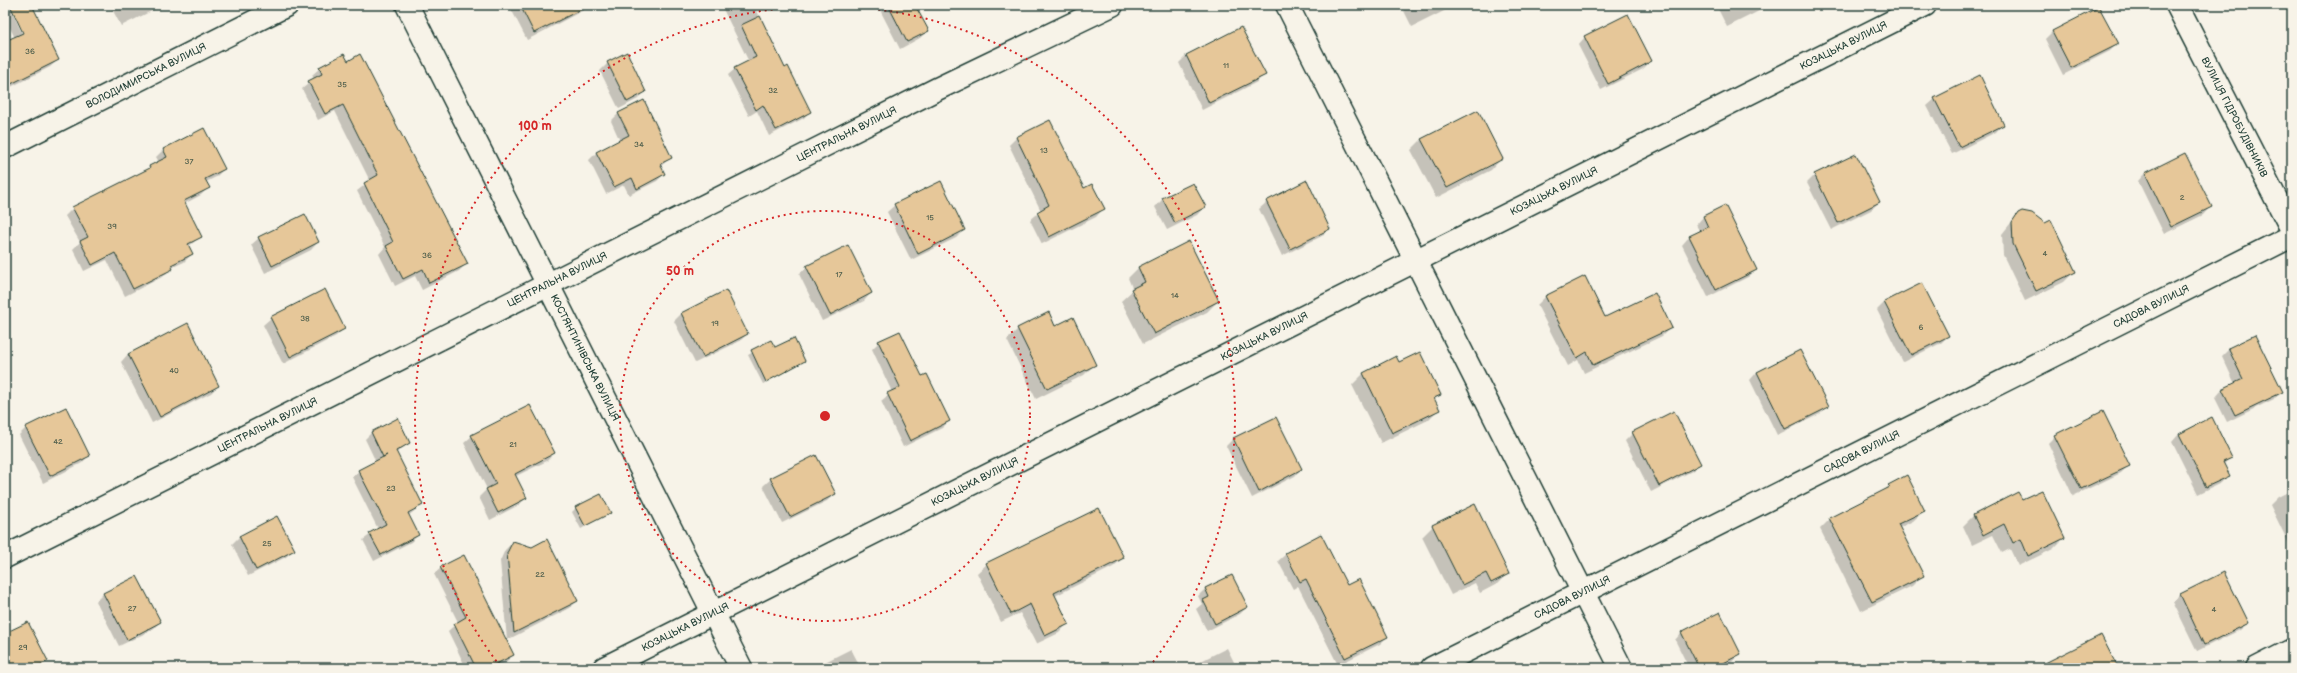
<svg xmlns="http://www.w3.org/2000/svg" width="2297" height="673" viewBox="0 0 2297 673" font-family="'Balsamiq Sans',sans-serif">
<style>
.shadow{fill:#0003;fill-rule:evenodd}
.building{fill:#e6c799;stroke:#1f3d34}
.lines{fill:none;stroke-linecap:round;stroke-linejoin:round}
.street-casing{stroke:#1f3d34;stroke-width:25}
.street{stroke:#f7f3e8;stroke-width:22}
.ring{fill:none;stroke:#d62828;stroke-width:2;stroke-dasharray:2 4}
.labels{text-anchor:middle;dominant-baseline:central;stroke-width:3.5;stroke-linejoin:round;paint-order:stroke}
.number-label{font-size:8px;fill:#51604d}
.street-label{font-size:10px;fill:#1f3d34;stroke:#f7f3e8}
.centre{fill:#d62828;stroke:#f7f3e8;stroke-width:2}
.ring-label{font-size:12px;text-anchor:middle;font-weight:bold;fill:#d62828;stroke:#f7f3e8;stroke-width:3.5;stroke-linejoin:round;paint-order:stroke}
</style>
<rect width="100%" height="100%" fill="#f7f3e8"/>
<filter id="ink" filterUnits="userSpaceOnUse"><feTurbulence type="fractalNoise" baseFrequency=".025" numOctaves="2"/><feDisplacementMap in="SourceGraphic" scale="8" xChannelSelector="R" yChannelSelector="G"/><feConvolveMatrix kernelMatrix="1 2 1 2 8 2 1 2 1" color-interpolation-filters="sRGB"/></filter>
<g filter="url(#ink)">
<!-- shadow -->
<g class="shadow">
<polygon points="5,5 9,5 24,38 26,37 11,5 31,5 58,60 50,67 5,90 5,43 15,38 5,18"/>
<polygon points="110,5 164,5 121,26"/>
<polygon points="509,5 593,5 527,40"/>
<polygon points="721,5 753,5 785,69 810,111 804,118 769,136 757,111 749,116 728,75 735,69 749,62"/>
<polygon points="880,5 914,5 927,31 920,38 900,49 881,12 883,10"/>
<polygon points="994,5 1002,5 996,8"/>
<polygon points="1401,5 1456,5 1412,27"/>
<polygon points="1716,5 1771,5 1727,27"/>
<polygon points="2099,8 2117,44 2110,51 2063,75 2045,39 2052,32"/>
<polygon points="1241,28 1264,74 1257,82 1202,110 1179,63 1186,56"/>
<polygon points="1585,37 1651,61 1643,69 1601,90 1578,45"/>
<polygon points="626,54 645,92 638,99 619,109 600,71 608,63"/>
<polygon points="320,68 466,264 459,271 422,290 415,276 395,286 379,254 385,247 357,191 370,181 335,111 318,120 302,89 314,79 312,75"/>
<polygon points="1935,99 2003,124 1996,132 1952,154 1927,106"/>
<polygon points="644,101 671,157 660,167 664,174 657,181 629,195 624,185 606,194 589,160 596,153 620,141 611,121 618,114"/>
<polygon points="204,129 224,169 216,177 206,182 208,188 201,195 184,204 200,237 188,247 192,254 184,262 171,268 164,276 125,296 107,260 84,271 73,249 80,242 65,216 73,208 145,172 159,162 156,157 163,150"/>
<polygon points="1016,138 1084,189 1103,209 1096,217 1042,244 1030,220 1041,211 1009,145"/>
<polygon points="1422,139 1501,159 1491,170 1436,198 1411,150"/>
<polygon points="2184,154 2210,207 2203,215 2164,234 2138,181 2145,173"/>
<polygon points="1815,175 1879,202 1871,210 1831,230 1807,183"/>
<polygon points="1163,199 1204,207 1197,215 1167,230 1155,207"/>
<polygon points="1267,202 1329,228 1322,236 1282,256 1259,209"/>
<polygon points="895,205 964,230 956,238 911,260 887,212"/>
<polygon points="1725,207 1756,270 1748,277 1708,297 1682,245 1689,237 1700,232 1696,225 1703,217"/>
<polygon points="2018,214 2075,271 2064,282 2025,301 2003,255 2002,234"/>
<polygon points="259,238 318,242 311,250 265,273 251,245"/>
<polygon points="807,267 871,293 864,301 822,321 799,274"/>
<polygon points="1139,267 1218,301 1207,312 1143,344 1121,301 1133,290 1128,278"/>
<polygon points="5,284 8,289 5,292"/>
<polygon points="1921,284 1948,336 1941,343 1903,362 1877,310 1884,303"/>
<polygon points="1546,296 1605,318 1671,327 1662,336 1584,373 1578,360 1568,366 1537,305"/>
<polygon points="682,313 747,334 740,341 695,363 674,321"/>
<polygon points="271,318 344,329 336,336 283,364 263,325"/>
<polygon points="1055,328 1095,364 1084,375 1036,399 1007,340 1018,329"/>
<polygon points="899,332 922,377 949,421 942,428 903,447 881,401 892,392 872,349 879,342"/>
<polygon points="771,342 774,348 804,361 763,384 748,355"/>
<polygon points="2229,349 2282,392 2274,399 2227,422 2215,398 2222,390 2235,384 2222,356"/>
<polygon points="1800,351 1827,407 1820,414 1777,435 1750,380 1757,372"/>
<polygon points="128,354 218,386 211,393 152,423 121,362"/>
<polygon points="1396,358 1399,364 1440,395 1434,400 1439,409 1428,420 1381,443 1352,385 1363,374"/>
<polygon points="1276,418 1301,469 1295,476 1252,498 1226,446 1233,439"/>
<polygon points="2211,419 2231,457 2223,465 2228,475 2221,483 2198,494 2172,442 2179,434"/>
<polygon points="26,428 89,455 82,463 43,483 19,435"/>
<path d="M 371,433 L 409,443 L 396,453 L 422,505 L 408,516 L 418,535 L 411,542 L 374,561 L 363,540 L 378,529 L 352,477 L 359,471 L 376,462 L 365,439 ZM 415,508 L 415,510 L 404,516 L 403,515 Z"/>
<polygon points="1633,433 1700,464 1692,471 1651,492 1625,441"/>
<polygon points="472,436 554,453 547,461 516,476 526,498 519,505 490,520 479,497 487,489 464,443"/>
<polygon points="2055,436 2128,466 2121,473 2073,496 2048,443"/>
<polygon points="771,479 835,493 827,501 782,523 763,486"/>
<polygon points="1889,486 1924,511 1913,521 1899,528 1922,576 1912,586 1861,611 1820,529 1830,519 1882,492"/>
<polygon points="2292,490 2292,545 2290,546 2270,505 2278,497"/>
<polygon points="2022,501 2064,538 2053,549 2018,566 2010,549 2002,553 1993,535 1972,545 1963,526 1973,516"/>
<polygon points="576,508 609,513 581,529 572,512"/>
<polygon points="277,518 293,550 286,557 248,576 232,544 239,537"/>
<polygon points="1433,526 1508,573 1497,584 1480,593 1475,583 1451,595 1422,537"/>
<polygon points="513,542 577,601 570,608 507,640 500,561 505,550"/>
<polygon points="1286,554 1387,637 1380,644 1338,665 1298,586 1293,589 1278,561"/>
<polygon points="1123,558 1113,567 1055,596 1068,623 1059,633 1036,644 1020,613 1001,622 977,573 987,564"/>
<polygon points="441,568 513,655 506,662 494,668 466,668 448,631 458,622 434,574"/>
<polygon points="1231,576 1247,607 1240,614 1207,631 1196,609 1202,604 1198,596 1205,589"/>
<polygon points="137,577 160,622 152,630 119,646 96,601 103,594"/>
<polygon points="2180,595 2248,623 2240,630 2197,651 2173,602"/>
<polygon points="1682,632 1739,654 1732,662 1719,668 1689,668 1675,640"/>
<polygon points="5,634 47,661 39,668 5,668"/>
<polygon points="1227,648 1237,668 1187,668"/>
<polygon points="851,649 861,668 813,668"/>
</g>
<!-- building -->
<g class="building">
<polygon points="10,5 32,5 59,60 5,87 5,41 23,33"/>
<polygon points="520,5 590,5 534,33"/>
<polygon points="888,5 915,5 929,31 907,42"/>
<polygon points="2099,7 2119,44 2071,68 2052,31"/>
<polygon points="1628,14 1652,61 1608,84 1584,36"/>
<polygon points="760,16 785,68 788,66 811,112 776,130 763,105 756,110 734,68 756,57 741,25"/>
<polygon points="1241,27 1266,75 1209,103 1186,55"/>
<polygon points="627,52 646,92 627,102 607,62"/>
<polygon points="344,54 348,61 360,54 468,264 429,283 423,269 403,279 386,246 393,242 364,183 378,175 343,105 325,114 308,81 322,74 319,67"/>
<polygon points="1980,75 2004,125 1959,147 1934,98"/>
<polygon points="644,100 672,158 660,164 665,174 637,189 632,178 614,187 596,152 629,135 618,113"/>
<polygon points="1478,110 1503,159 1447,188 1421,139"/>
<polygon points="1050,120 1084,188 1092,184 1105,209 1049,237 1037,212 1049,205 1016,137"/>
<polygon points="204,128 225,169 205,179 210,188 184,201 202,237 188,244 193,254 171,265 173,269 133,289 115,253 92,265 80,241 88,237 72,207 150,168 149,166 167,157 163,149"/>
<polygon points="2185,153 2212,207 2171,227 2145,173"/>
<polygon points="1856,154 1880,202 1838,223 1814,174"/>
<polygon points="1307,180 1330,229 1290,249 1266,201"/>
<polygon points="941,181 965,230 918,254 894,204"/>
<polygon points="1193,183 1206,207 1175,223 1162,198"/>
<polygon points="1725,205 1757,270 1716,290 1689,236 1708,227 1703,216"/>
<polygon points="2022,211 2032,213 2045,223 2051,220 2076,272 2036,291 2013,244 2012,222 2018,213"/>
<polygon points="305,214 319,242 272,266 258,237"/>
<polygon points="1189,241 1219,301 1154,334 1131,289 1145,282 1138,267"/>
<polygon points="848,245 872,293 830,315 806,266"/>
<polygon points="1585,276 1605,317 1655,293 1672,328 1593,365 1587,352 1577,358 1545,296"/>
<polygon points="1922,283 1949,336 1911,355 1884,302"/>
<polygon points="325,289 345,329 290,357 270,317"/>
<polygon points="726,290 748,334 703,357 681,313"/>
<polygon points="1049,312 1055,326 1073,317 1096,365 1047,389 1017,328"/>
<polygon points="188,323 219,386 160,417 128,354"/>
<polygon points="900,331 922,376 927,374 950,421 910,441 887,393 900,387 878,341"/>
<polygon points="2255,335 2283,392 2235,415 2222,389 2243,379 2228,348"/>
<polygon points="794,338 805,361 766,382 751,350 771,340 775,347"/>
<polygon points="1800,350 1829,407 1785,429 1757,372"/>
<polygon points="1420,352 1441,395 1434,398 1440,410 1392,433 1363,373 1396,356 1399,362"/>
<polygon points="530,405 555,453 515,474 527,498 498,513 486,489 496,484 471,435"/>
<polygon points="66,407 90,456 50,476 25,427"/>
<polygon points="1674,411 1701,464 1659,486 1632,432"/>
<polygon points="2103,411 2130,466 2081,489 2054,435"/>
<polygon points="1276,417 1302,469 1259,492 1233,438"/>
<polygon points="2212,417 2232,458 2223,462 2230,476 2206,487 2179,434"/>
<polygon points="398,418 410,443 396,451 423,505 408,513 419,535 381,555 369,533 386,524 358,470 387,455 383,457 371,432"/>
<polygon points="816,455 836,494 790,517 770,478"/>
<polygon points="1907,475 1925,511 1898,524 1924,576 1872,602 1829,518 1890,487 1888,485"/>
<polygon points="2042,490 2065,538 2028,556 2021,539 2013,543 2004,524 1983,535 1973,515 2018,492 2022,499"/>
<polygon points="601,494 611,513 585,526 575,507"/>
<polygon points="1475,504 1509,574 1491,583 1486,573 1462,585 1432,525"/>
<polygon points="1099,508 1124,558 1054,593 1069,624 1045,636 1030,604 1011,614 986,563"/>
<polygon points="277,516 295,550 256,570 239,536"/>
<polygon points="1321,534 1347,585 1359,579 1388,637 1345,658 1306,579 1300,582 1285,553"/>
<polygon points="547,539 578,601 514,633 507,553 513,541 532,547"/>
<polygon points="464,555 514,655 488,668 476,668 454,624 466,617 440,567"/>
<polygon points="2224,572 2249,623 2204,645 2180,594"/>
<polygon points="1232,575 1248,607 1215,624 1203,600 1209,597 1205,588"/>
<polygon points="137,576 161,622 127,640 103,593"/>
<polygon points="1720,612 1741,654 1714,668 1699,668 1681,632"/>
<polygon points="28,622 48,661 34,668 5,668 5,633"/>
<polygon points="2101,635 2118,668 2035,668"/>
</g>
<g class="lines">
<defs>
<g id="street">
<path id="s1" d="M 407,5 L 741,668"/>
<polyline points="1287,5 1621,668"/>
<path id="s2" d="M 2177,5 L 2292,230"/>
<path id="s3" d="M 5,147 L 287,5"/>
<path id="s4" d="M 5,557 L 937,89 L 1112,5"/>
<path id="s5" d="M 604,668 L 1925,5"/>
<path id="s6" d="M 1432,668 L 2292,236"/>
<polyline points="2257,668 2292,650"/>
</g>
</defs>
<!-- street casing -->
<use href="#street" class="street-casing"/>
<!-- street -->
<use href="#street" class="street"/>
</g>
</g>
<!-- distance rings -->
<g class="ring">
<circle cx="825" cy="416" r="205"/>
<path d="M500 666A410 410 0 1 1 1150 666"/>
</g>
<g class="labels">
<!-- number labels -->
<g class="number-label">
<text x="30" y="51">36</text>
<text x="1226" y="65">11</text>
<text x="342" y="84">35</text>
<text x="773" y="90">32</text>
<text x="639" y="144">34</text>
<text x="1044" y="150">13</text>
<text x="189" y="161">37</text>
<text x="2182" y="197">2</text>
<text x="930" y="217">15</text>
<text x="112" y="226">39</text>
<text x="2045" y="253">4</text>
<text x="427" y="255">36</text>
<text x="839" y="274">17</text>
<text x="1175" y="295">14</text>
<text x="305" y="318">38</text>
<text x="715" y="323">19</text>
<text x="1921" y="327">6</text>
<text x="174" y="370">40</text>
<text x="58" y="441">42</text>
<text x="513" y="444">21</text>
<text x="391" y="488">23</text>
<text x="267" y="543">25</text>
<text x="540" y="574">22</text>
<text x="132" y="608">27</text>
<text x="2214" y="609">4</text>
<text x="23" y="647">29</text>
</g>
<!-- street labels -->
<g class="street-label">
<text stroke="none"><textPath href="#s5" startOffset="1387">КОЗАЦЬКА ВУЛИЦЯ</textPath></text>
<text stroke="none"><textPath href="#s3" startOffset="158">ВОЛОДИМИРСЬКА ВУЛИЦЯ</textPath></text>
<text stroke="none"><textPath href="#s2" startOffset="126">ВУЛИЦЯ ГІДРОБУДІВНИКІВ</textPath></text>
<text stroke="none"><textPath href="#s4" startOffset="942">ЦЕНТРАЛЬНА ВУЛИЦЯ</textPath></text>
<text stroke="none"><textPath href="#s5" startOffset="1063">КОЗАЦЬКА ВУЛИЦЯ</textPath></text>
<text stroke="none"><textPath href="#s4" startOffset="618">ЦЕНТРАЛЬНА ВУЛИЦЯ</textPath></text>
<text stroke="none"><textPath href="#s6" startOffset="805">САДОВА ВУЛИЦЯ</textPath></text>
<text stroke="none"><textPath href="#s5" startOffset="739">КОЗАЦЬКА ВУЛИЦЯ</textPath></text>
<text stroke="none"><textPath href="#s1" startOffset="395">КОСТЯНТИНІВСЬКА ВУЛИЦЯ</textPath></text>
<text stroke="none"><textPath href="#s4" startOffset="294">ЦЕНТРАЛЬНА ВУЛИЦЯ</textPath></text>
<text stroke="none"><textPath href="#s6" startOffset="481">САДОВА ВУЛИЦЯ</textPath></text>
<text stroke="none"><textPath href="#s5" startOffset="415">КОЗАЦЬКА ВУЛИЦЯ</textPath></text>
<text stroke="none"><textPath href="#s6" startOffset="157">САДОВА ВУЛИЦЯ</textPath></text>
<text stroke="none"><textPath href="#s5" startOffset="91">КОЗАЦЬКА ВУЛИЦЯ</textPath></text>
</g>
</g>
<circle cx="825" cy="416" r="6" class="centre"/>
<g class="ring-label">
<text x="535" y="130">100 m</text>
<text x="680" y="275">50 m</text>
</g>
<!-- margin -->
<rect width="2297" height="673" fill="none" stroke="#f7f3e8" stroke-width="20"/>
<rect x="10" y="10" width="2277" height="653" fill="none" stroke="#1f3d34" stroke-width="1.5" filter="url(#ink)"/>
</svg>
